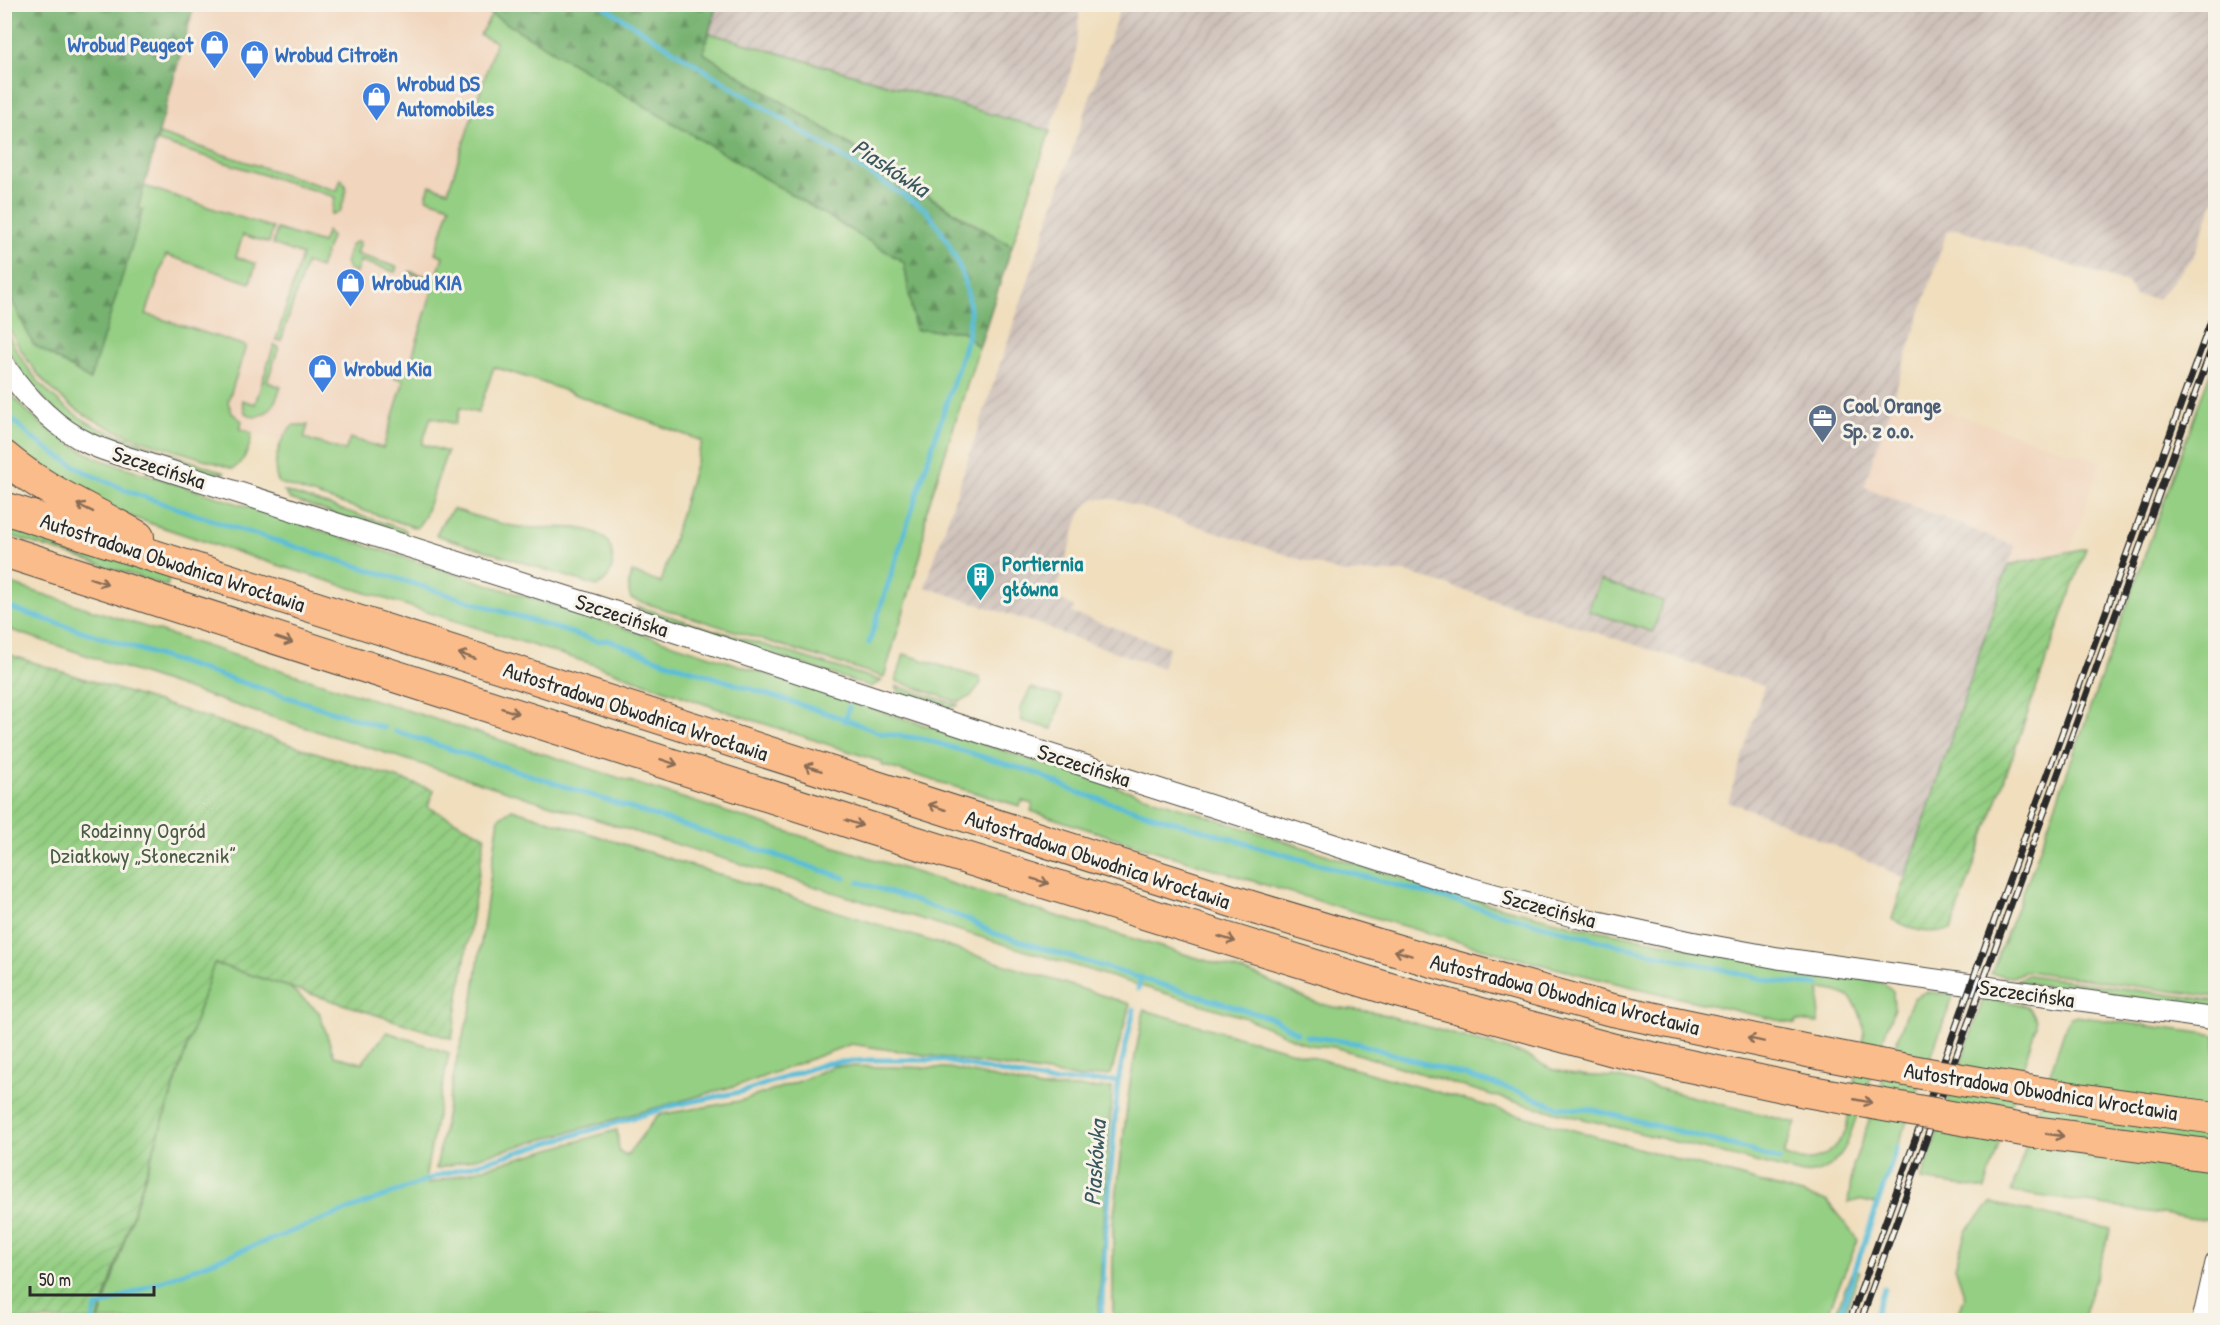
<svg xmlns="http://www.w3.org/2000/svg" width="2220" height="1325" viewBox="0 0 2220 1325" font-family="'Patrick Hand',sans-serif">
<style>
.built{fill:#f1d5bd}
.industrial{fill:url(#industrial-furrows)}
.grass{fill:#94cf83;stroke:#607d57;stroke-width:1.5}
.forest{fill:url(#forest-firs);stroke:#516e4e;stroke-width:1.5}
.garden{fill:url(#garden-furrows);stroke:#607d57;stroke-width:1.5}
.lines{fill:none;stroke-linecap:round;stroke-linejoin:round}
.stream{stroke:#5abdd8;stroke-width:5}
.minor-casing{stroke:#494641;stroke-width:23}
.highway-casing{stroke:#494641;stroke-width:34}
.minor{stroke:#fff;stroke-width:21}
.highway{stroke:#fabc8b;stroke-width:32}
.rail-casing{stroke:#2b2b2b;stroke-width:7}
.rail{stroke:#f7f3e8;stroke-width:4.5;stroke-dasharray:14;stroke-linecap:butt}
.highway-bridge-casing{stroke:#494641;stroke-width:34;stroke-linecap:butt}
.highway-bridge{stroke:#fabc8b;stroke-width:32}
.oneway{stroke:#886c56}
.labels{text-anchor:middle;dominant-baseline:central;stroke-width:6;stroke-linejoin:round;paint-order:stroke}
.shop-label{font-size:22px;font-weight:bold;fill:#366cbe;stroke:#f7f3e8;text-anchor:start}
.service-label{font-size:22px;font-weight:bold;fill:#4e5e75;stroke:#f7f3e8;text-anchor:start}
.street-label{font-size:22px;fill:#2b2b2b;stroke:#f7f3e8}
.culture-label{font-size:22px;font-weight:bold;fill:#0d838f;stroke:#f7f3e8;text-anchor:start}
.park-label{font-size:22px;fill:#4a5c45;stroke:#f7f3e8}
.water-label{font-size:24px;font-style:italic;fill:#39575f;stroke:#f7f3e8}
</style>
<defs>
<pattern id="industrial-furrows" width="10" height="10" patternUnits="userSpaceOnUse" patternTransform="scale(1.5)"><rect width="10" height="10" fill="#cec1ba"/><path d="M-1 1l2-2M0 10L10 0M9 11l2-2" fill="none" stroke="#b1a6a0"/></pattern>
<pattern id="forest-firs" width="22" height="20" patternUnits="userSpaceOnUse" patternTransform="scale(1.5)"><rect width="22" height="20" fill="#77b271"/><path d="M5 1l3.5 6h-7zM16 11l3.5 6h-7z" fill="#62915d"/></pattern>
<pattern id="garden-furrows" width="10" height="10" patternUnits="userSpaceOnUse" patternTransform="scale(1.5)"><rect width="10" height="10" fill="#94cf83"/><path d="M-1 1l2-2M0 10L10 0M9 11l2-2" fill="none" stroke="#80b271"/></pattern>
</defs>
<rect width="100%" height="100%" fill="#f7f3e8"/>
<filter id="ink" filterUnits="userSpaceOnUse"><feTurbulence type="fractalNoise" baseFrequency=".0167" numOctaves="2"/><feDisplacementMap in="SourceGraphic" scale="12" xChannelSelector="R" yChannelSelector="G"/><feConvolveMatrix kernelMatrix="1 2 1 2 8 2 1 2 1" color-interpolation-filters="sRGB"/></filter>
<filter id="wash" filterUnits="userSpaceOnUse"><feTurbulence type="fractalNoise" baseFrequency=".008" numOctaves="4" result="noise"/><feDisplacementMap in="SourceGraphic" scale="24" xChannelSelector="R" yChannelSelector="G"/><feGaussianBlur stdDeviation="1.35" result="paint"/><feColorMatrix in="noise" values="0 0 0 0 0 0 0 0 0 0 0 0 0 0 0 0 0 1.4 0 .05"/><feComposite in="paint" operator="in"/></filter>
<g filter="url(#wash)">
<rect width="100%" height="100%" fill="#f0debd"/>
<!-- built -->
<g class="built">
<polygon points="194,5 476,5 515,27 427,346 388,476 90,380 143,210 138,209"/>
<polygon points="1894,394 2101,462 2069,552 2008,565 2015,547 1864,487"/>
</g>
<!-- industrial -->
<g class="industrial">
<polygon points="717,5 717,4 1080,5 1075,60 1050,131 709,33"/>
<polygon points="1121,5 2215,5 2215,198 2194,255 2158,299 2135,296 2127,283 1956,229 1947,231 1864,487 2015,546 1905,878 1763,814 1728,802 1764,686 1406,572 1342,573 1115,499 1094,499 1084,507 1078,519 1055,596 1074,607 1072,613 1169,647 1162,668 1051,630 1051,628 1035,623 925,587"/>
</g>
<!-- grass -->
<g class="grass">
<path d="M 492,14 L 904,262 L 915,330 L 962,331 L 979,348 L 926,513 L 922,550 L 884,677 L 631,599 C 627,589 629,582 632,572 L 661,583 L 702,441 L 544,383 L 494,367 L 478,413 L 460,408 L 455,424 L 431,417 L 422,444 L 447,452 L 425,516 L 417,528 L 279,483 C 270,467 280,435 294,425 L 308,425 L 304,438 L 345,451 L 350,438 L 383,448 L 404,380 L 393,377 L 396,368 L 408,371 L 435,281 L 412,274 L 409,271 L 436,279 L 443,256 L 435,253 L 450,206 L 426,198 L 430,185 L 448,191 L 496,42 L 480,35 Z"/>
<path d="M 709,33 L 1050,131 L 1012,246 C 907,185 806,117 703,53 Z"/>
<path d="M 159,134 L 337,191 L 341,179 C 351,188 343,201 340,212 L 331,214 L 335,197 L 156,141 Z"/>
<path d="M 144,186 L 273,228 L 269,243 L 243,235 L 236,257 L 256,264 L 250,283 L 166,255 L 146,314 L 246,346 L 228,402 L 232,413 L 242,421 L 240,429 L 252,433 C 250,447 246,460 233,469 C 152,439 72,434 23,353 C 17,343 7,328 5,316 C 2,307 5,294 4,284 L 143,210 L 138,209 Z"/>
<polygon points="277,229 322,243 327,231 331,237 320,268 306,263 281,341 276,340 302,255 273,244"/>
<polygon points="355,242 360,242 356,254 397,267 395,272 360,261 356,273 349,269 346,262 351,245"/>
<path d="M 4,327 C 27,373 50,402 96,427 L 225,473 L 210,475 L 111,441 L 78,426 L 50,406 L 23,376 L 5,344 Z"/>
<path d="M 274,345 L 279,347 L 267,382 L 281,387 C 275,402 272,414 254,417 L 245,413 L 242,400 L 255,404 Z"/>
<polygon points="2215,359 2215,997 2027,971 2012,977 1991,974 2035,862"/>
<path d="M 4,384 C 28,419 62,441 99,459 L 1365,867 L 1489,904 L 1580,927 L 1883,983 L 1893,992 L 1894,1008 L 1847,1144 C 1836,1164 1826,1173 1803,1174 L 1508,1100 L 1334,1047 L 1308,1045 L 1246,1018 L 636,832 L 253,711 L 5,628 L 5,582 L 996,898 L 1258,976 L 1311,1001 L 1333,1007 L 1375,1012 L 1523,1054 L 1551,1069 L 1574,1075 L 1614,1077 L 1796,1123 L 1783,1155 C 1813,1168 1831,1157 1846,1130 L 1864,1032 C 1860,1003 1851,991 1820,989 L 1818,1023 L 1796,1021 L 1795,1024 C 1702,1003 1609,983 1517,958 C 1354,914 1192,863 1031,811 L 1033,804 L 1022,801 L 1020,806 L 881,765 L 882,762 L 716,708 L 592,664 L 227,549 L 99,506 L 5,445 Z"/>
<polygon points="284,491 406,530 406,533 397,535 290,499"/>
<path d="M 453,509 C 474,515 498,525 520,527 C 551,531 618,515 612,565 C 611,575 606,582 597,586 L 436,535 L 442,523 Z"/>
<polygon points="5,522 170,575 167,586 5,534"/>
<polygon points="1600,580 1663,601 1653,632 1588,611"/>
<polygon points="636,606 882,681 871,687 642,612"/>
<polygon points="904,654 980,678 981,683 970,697 958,702 896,681"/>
<path d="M 896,686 L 958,705 C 944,713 901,702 896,686 Z"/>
<polygon points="1031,688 1062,697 1052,729 1022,721 1020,709"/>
<polygon points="512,809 1130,1004 1111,1074 1081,1078 851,1044 749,1082 436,1169 457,1058 472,1005 499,818"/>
<polygon points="214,963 289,987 319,1012 334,1056 362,1063 387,1032 449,1053 426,1173 428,1184 617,1130 619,1152 627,1155 658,1115 740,1101 800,1081 833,1066 949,1068 1041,1088 1112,1088 1098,1320 99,1320"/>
<polygon points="2028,975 2215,1001 2215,1010 2015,981"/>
<polygon points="1925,992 1954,994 1876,1204 1859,1200 1848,1203 1853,1166 1907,1012 1914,998"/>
<path d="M 1983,999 C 2003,1002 2038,999 2036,1026 L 1985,1189 L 1921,1180 Z"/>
<polygon points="1144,1010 1827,1201 1858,1240 1825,1320 1124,1320 1124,1317 1113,1314 1113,1224 1130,1082"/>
<polygon points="2075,1016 2215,1035 2216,1189 2210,1221 2011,1192 2067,1022 2070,1017"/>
<polygon points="1991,1203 2111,1229 2082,1320 1956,1320 1965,1297 1955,1267 1966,1231"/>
<polygon points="1852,1271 1860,1271 1842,1320 1833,1320"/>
</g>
<!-- forest -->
<g class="forest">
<polygon points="5,4 194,5 138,208 143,210 90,380 33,344 5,286"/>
<polygon points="476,5 717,5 703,53 821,126 951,211 1012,246 979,348 962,331 915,330 904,262"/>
</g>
<!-- garden -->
<g class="garden">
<path d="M 2086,548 L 1951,930 C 1923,934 1917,932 1892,919 L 2008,565 Z"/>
<polygon points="4,653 434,790 428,807 485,836 452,1039 214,963 98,1320 5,1320"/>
</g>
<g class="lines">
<!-- stream -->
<g class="stream">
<path d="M 600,4 L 925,209 C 947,235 970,280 970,315 C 970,323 968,331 967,339 L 869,643"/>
<polyline points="4,412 32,438 57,455 87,473 133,493 229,526 597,641 609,640 657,659 845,719 880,733 924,739 1036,773 1076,792 1289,856 1608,943 1776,982 1818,985"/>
<polyline points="4,606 384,728"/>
<polyline points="845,721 849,707"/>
<polyline points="395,731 845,878"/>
<polyline points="859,882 967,919 993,933 1274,1019 1297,1033"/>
<polyline points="1138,989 1141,977"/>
<polyline points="1306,1036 1356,1043 1517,1091 1557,1107 1594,1110 1736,1146 1779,1160"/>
<polyline points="93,1320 96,1308 154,1284 437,1176 676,1105 745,1091 827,1063 871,1060 940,1060 1049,1082 1118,1081"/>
<polyline points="1101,1320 1105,1243 1118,1081 1134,1009"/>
<polyline points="1838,1320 1897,1147"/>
<polyline points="1873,1320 1884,1289"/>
</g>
</g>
</g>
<g filter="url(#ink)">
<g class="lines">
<defs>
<g id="minor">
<path d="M 4,365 C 26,397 54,427 90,444 C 108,452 129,458 148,464 L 621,614 L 1001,739 L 1466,887 L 1580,918 L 1691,942 L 1778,958 L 2216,1019"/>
<polyline points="2203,1320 2216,1263"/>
</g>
<g id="highway">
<path d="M 4,457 C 44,491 93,511 138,537"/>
<polyline points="4,508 1251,907 1429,960 1608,1009 1813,1052"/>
<polyline points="4,551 866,827 1393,990 1614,1050 1806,1091"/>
</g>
</defs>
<!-- minor casing -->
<use href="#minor" class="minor-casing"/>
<!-- highway casing -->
<use href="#highway" class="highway-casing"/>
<!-- minor -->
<use href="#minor" class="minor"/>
<!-- highway -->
<use href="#highway" class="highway"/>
<defs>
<g id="rail">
<polyline points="1850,1320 2216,307"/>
<polyline points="1861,1320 2216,336"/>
</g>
</defs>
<!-- rail casing -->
<use href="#rail" class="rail-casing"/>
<!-- rail -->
<use href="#rail" class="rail"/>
<defs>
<g id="highway-bridge">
<path d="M 1813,1052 C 1946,1079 2080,1101 2216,1118"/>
<polyline points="1806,1091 2034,1132 2216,1156"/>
</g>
</defs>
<!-- highway-bridge casing -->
<use href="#highway-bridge" class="highway-bridge-casing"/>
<!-- highway-bridge -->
<use href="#highway-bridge" class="highway-bridge"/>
</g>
<!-- one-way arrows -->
<defs><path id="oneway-shaft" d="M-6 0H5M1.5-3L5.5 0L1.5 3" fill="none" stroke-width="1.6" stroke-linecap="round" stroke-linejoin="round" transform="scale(1.5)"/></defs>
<g class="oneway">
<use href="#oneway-shaft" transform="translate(85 508) rotate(-154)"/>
<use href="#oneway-shaft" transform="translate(99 581) rotate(18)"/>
<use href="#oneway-shaft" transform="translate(284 640) rotate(18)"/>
<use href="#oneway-shaft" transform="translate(467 656) rotate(-162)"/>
<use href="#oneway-shaft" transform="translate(510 711) rotate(18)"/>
<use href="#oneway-shaft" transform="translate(669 762) rotate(18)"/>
<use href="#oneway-shaft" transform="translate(813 768) rotate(-162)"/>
<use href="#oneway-shaft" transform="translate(937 807) rotate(-162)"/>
<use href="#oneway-shaft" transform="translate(854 823) rotate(18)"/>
<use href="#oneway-shaft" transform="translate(1040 881) rotate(17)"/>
<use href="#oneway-shaft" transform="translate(1227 939) rotate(17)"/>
<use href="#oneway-shaft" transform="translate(1403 953) rotate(-163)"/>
<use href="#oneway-shaft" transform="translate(1756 1040) rotate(-168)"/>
<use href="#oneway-shaft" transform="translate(1863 1101) rotate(11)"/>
<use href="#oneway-shaft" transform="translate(2055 1135) rotate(8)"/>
</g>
</g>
<!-- icons -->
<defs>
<symbol id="shop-pin" viewBox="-11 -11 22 30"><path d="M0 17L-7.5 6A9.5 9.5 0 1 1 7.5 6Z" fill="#3f7fe0" stroke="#f7f3e8"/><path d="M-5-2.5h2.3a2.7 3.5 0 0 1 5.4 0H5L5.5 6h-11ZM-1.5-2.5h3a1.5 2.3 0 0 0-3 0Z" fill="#fff"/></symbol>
<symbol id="office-pin" viewBox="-11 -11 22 30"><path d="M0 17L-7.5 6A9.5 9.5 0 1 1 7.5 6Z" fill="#5c6f8a" stroke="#f7f3e8"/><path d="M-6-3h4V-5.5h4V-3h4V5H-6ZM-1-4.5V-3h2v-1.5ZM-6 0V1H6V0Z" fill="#fff"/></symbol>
<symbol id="building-pin" viewBox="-11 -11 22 30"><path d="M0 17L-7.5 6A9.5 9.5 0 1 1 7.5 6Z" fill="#0f9aa8" stroke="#f7f3e8"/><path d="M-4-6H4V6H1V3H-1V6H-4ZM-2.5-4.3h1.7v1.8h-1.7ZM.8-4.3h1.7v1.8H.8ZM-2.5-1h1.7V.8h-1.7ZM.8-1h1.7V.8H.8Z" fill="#fff"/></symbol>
</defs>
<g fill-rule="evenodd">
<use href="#shop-pin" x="198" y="28" width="33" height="45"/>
<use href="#shop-pin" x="238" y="38" width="33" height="45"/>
<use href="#shop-pin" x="360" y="80" width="33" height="45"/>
<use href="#shop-pin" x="334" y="266" width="33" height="45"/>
<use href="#shop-pin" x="306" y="352" width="33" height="45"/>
<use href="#office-pin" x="1806" y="402" width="33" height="45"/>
<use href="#building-pin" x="964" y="560" width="33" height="45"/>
</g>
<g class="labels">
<!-- shop labels -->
<g class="shop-label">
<text x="193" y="44" text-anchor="end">Wrobud Peugeot</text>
<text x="275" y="54">Wrobud Citroën</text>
<text x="397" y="83">Wrobud DS<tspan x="397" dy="25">Automobiles</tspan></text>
<text x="372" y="282">Wrobud KIA</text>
<text x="344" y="368">Wrobud Kia</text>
</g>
<!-- service labels -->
<g class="service-label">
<text x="1843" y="405">Cool Orange<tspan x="1843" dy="25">Sp. z o.o.</tspan></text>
</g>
<!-- street labels -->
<g class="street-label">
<text transform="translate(159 467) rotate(18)">Szczecińska</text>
<text transform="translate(173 562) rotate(18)">Autostradowa Obwodnica Wrocławia</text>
<text transform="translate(622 615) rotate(18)">Szczecińska</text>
<text transform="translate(636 711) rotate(18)">Autostradowa Obwodnica Wrocławia</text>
<text transform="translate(1084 765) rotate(18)">Szczecińska</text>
<text transform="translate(1098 859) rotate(18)">Autostradowa Obwodnica Wrocławia</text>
<text transform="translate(1549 908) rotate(15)">Szczecińska</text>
<text transform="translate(2027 993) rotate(8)">Szczecińska</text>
<text transform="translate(1565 994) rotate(14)">Autostradowa Obwodnica Wrocławia</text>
<text transform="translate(2041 1091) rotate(9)">Autostradowa Obwodnica Wrocławia</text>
</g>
<!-- culture labels -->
<g class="culture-label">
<text x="1002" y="563">Portiernia<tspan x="1002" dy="25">główna</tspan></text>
</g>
<!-- park labels -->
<g class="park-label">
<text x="143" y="830">Rodzinny Ogród<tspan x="143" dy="25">Działkowy „Słonecznik”</tspan></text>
</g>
<!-- water labels -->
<g class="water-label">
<text transform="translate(891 167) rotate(33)">Piaskówka</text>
<text transform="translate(1094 1163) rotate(-86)">Piaskówka</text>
</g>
</g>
<!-- margin -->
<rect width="2220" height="1325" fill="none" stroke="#f7f3e8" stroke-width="24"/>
<!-- scale -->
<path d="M30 1286v9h124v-9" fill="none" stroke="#2b2b2b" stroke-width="3"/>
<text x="39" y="1286" font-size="18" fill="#2b2b2b" stroke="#f7f3e8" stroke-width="4.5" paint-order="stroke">50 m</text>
</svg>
